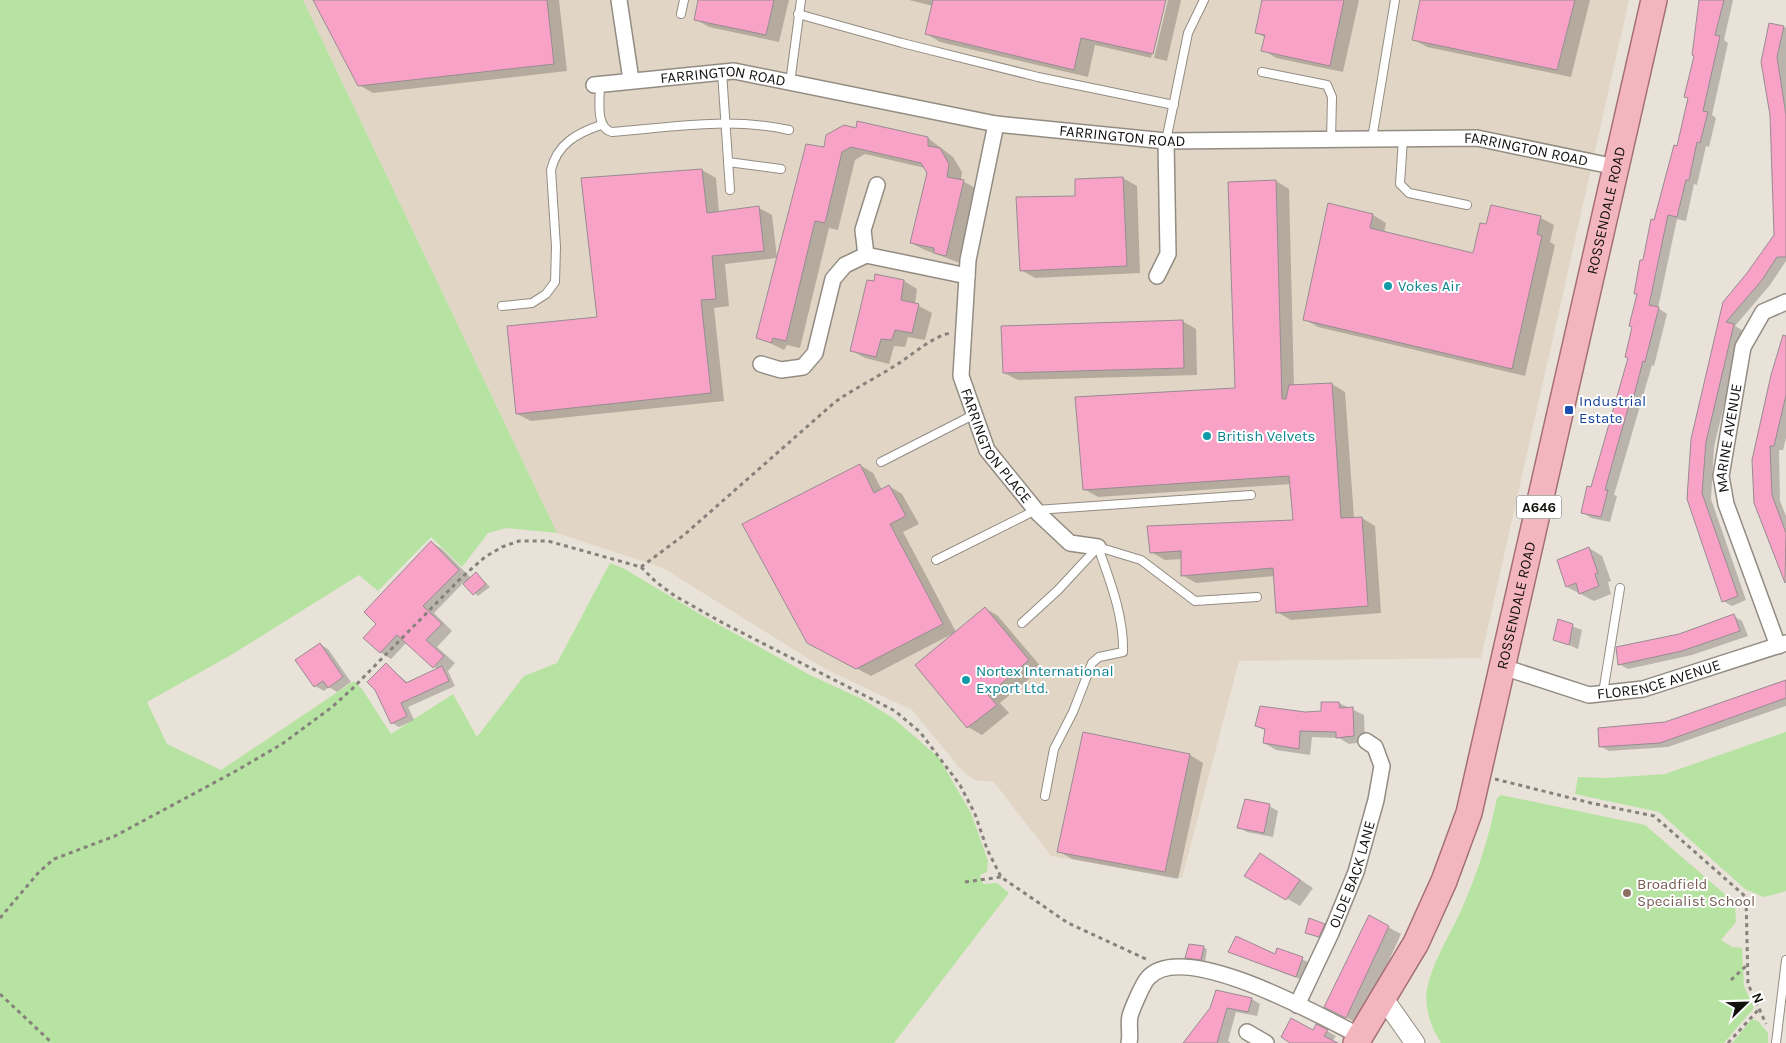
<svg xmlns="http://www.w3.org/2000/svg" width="1786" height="1043" viewBox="0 0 1786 1043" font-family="Karla,sans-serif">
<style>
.built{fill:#e1d6c6}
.green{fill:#b7e3a2}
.shadow{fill:#0003}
.building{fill:#f9a2c7;stroke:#988c91}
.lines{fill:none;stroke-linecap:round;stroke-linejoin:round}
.service-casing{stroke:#938c83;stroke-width:10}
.minor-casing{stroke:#938c83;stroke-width:18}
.tertiary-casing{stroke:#938c83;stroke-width:21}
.trunk-casing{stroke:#a37075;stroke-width:28}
.path{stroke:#86827b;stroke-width:3;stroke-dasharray:4 4;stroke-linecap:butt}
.service{stroke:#fff;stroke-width:8}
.minor{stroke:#fff;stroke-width:15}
.tertiary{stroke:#fff;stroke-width:19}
.trunk{stroke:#f4b6be;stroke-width:25}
.culture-dot{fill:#0f9aa8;stroke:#fff;stroke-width:2}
.transit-dot{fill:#1a4fb4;stroke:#fff;stroke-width:2}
.education-dot{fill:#8d6e63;stroke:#fff;stroke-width:2}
.labels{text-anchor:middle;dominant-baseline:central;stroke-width:4;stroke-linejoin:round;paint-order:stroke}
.shield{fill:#fff;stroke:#595856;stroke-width:1}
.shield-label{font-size:14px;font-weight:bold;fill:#12100d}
.street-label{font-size:15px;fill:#12100d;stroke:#fff}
.culture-label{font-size:15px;fill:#0d838f;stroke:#fff;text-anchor:start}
.transit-label{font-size:15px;fill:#164399;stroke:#fff;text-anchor:start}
.education-label{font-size:15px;fill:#785e54;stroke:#fff;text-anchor:start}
</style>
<rect width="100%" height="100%" fill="#e9e2d8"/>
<!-- built -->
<polygon class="built" points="303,0 1629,0 1481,658 1239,661 1182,878 1051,856 994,782 974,780 963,772 912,710 825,669 663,568 557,533"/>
<!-- green -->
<g class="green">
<polygon points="0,0 303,0 557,533 506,528 488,533 462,567 431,537 378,591 359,575 231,655 147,702 167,744 221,770 354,681 362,689 391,734 453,694 477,737 524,676 557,663 610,563 623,568 705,617 810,675 862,699 893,718 914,736 939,758 971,813 988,861 987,872 980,875 983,884 997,883 1009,893 894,1043 0,1043"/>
<polygon points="1786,732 1786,891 1764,897 1745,889 1659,812 1575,794 1578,777 1606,778 1665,774"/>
<path d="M 1501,795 L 1645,825 L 1735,903 L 1736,922 L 1721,940 L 1732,947 L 1742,948 L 1744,986 L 1754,1008 L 1724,1043 L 1441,1043 C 1431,1028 1424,1007 1427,989 C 1432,963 1448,938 1459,915 C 1476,878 1489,838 1497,798 Z"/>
<polygon points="1752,1019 1758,1021 1768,1033 1768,1043 1732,1043"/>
</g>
<!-- shadow -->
<g class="shadow">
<polygon points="315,0 559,0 567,71 373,93 359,85"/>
<polygon points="700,0 789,0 779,42 709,27 695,19"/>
<polygon points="909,0 1165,0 1151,58 1095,45 1088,77 940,42 927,34 933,6"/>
<polygon points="1168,0 1181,0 1167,61 1154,58"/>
<polygon points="1264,0 1359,0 1343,72 1276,58 1263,50 1266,38 1257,33"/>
<polygon points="1422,0 1590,0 1571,77 1427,47 1413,39"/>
<polygon points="1701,0 1733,0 1724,40 1728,43 1712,115 1716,118 1709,147 1706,146 1697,185 1694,184 1686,221 1677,219 1658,308 1667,314 1654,366 1652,365 1614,495 1617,496 1610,522 1591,518 1583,513 1592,488 1629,358 1638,295 1635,293 1678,147 1689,98"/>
<polygon points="1783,27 1786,28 1786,261 1770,285 1735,326 1742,330 1714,447 1711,499 1746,600 1732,606 1723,601 1688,499 1724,303 1748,273 1775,235 1772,115 1762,62"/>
<polygon points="928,138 953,157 962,172 961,180 977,189 960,263 925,250 911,243 928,173 925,168 865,154 855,160 838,230 829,228 800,348 787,345 784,350 758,337 825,148"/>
<polygon points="702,170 716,178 719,213 759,208 772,215 777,258 725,264 729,306 714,308 724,401 531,421 517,414 598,318"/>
<polygon points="1123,178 1137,186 1140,273 1035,278 1021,270 1076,197 1076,180"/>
<polygon points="1276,181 1289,189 1294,386 1332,384 1345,392 1354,518 1362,518 1375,526 1381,613 1291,620 1277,612 1275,576 1196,583 1182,575 1182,559 1165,560 1151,552 1295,521 1291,484 1098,497 1084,489 1236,389"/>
<polygon points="1329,204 1373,215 1386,223 1384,233 1474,254 1487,225 1492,207 1541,218 1554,225 1550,242 1555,245 1525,376 1318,327 1304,319"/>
<polygon points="904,281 917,289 915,304 932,313 925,340 908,337 905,347 894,346 889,364 865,358 851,350"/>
<polygon points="1182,321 1196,329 1197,375 1018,380 1004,373"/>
<polygon points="1786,354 1786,438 1783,450 1779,450 1780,501 1786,516 1786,565 1777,560 1755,502"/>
<polygon points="860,465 873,473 882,490 889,486 902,494 919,524 903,532 956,632 985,608 998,616 1042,668 1000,703 1009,713 982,735 968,727 916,665 952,634 871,676 822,650"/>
<polygon points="431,542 442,549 471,578 477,574 490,587 478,596 464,582 434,613 452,631 437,647 455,663 448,671 455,686 408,707 414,720 399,727 392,723 386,664 408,683 438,670 407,642 391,659 380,652 378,624"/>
<polygon points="1589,548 1602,556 1611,581 1608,582 1611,594 1594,601 1567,587"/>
<polygon points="1734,616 1742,621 1748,636 1692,655 1628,669 1619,664 1679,635"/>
<polygon points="1559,621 1582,630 1578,649 1555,639"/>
<polygon points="320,644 328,649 351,682 337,692 329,687 324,691 315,686 297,660"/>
<polygon points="1786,682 1786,706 1668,747 1609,751 1600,746"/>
<polygon points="1339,703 1364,715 1365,742 1349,744 1339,738 1312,737 1310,755 1276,750 1264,743 1266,731 1257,726 1305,713 1323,712"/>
<polygon points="1190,755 1203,763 1178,879 1072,859 1058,851"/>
<polygon points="1269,806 1278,811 1273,837 1247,832 1238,827"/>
<polygon points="1274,862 1313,888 1300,906 1246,875"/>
<polygon points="1324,925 1328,927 1323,939 1306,933"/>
<polygon points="1388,927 1401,934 1360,1025 1338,1013"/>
<polygon points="1203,947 1207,949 1205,962 1187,958"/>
<polygon points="1278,950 1311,963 1305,981 1229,952 1276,955"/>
<polygon points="1252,999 1260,1004 1257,1016 1236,1012 1228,1041 1231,1043 1185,1043 1211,1009"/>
<polygon points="1327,1031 1336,1036 1331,1043 1292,1043 1314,1032"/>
</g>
<!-- building -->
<g class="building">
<polygon points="313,0 547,0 554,64 358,86"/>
<polygon points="698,0 774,0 766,35 694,20"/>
<polygon points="933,0 1166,0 1153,54 1081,38 1074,70 925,34"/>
<polygon points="1262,0 1344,0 1330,66 1261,51 1265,35 1255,33"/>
<polygon points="1420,0 1575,0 1557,70 1412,40"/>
<polygon points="1699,0 1724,0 1715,35 1720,36 1703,111 1708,112 1700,143 1697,142 1689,180 1686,180 1677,217 1668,215 1649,305 1659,307 1645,362 1643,361 1632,403 1630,402 1618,443 1605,490 1608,490 1601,517 1581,513 1587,486 1591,487 1628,358 1625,357 1632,327 1629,326 1637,294 1634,294 1640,260 1643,260 1651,219 1654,220 1674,145 1677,146 1688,98 1684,97 1694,56 1692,55"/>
<polygon points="1769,23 1784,26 1777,57 1786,115 1786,257 1777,257 1762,280 1726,322 1734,324 1706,442 1702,493 1738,596 1722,602 1687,499 1691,439 1723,302 1747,273 1774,235 1770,115 1761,62"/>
<polygon points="857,121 928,137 928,146 940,148 949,164 947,177 964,180 946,256 934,253 934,248 910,243 927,173 921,163 851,147 842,152 825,223 815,221 786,341 773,338 771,343 756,338 806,144 824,147 826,135 844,125 856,128"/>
<polygon points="702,169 707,213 759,206 764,251 712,256 716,299 701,300 711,393 516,414 507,326 597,317 581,178"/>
<polygon points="1123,177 1127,266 1020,271 1016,197 1075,196 1075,179"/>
<polygon points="1276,180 1282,399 1286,399 1289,385 1332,383 1341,518 1362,517 1368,606 1276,613 1273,568 1181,576 1181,551 1150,553 1147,526 1293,520 1289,476 1083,490 1075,397 1235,388 1228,182"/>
<polygon points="1328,203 1373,214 1370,228 1473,253 1480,223 1486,224 1491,205 1541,216 1537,234 1542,236 1512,369 1303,320"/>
<polygon points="875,274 904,280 901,300 919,304 912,333 895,330 892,340 881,339 876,357 850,351 867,280 874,281"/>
<polygon points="1183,320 1184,368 1003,373 1001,326"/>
<polygon points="1783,335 1786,336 1786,395 1774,446 1770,446 1772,495 1786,533 1785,583 1754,503 1752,460 1771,375"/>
<polygon points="860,464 874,493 889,485 906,516 890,524 943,624 856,669 807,643 742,524"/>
<polygon points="431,541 459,570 423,606 442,624 426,640 444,656 433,668 397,635 380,653 363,638 376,624 364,612"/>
<polygon points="1589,547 1598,573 1595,574 1599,586 1579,594 1576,583 1566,587 1557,560"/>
<polygon points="476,572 486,584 473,595 463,584"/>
<polygon points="985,607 1029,660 988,695 997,705 967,728 915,665"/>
<polygon points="1734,614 1740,631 1682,651 1618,665 1616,647 1679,634"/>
<polygon points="1558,619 1573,624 1569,645 1553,640"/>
<polygon points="320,643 343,677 328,688 323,681 314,687 295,660"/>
<polygon points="386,663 406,683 442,666 449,681 401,703 407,716 391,724 375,690 367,682"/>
<polygon points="1786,680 1786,698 1660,743 1599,747 1598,728 1665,722"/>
<polygon points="1321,702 1339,702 1340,708 1353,707 1354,736 1336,738 1336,732 1300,731 1299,749 1263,743 1265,729 1255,726 1260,706 1305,712 1321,711"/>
<polygon points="1083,732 1190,754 1165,872 1057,852"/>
<polygon points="1245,799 1270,804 1264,833 1237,828"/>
<polygon points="1260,853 1300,880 1286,900 1244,876"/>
<polygon points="1369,915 1389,926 1346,1018 1324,1007"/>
<polygon points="1309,918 1325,924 1319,937 1305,933"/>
<polygon points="1236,936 1275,954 1277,948 1303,957 1296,977 1228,952"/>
<polygon points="1189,944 1204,946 1201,960 1185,958"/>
<polygon points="1216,990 1252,998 1248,1012 1227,1008 1217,1043 1183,1043 1210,1008"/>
<polygon points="1291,1018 1313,1030 1316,1024 1328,1030 1324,1036 1338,1043 1290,1043 1281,1037"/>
</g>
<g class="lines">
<defs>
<g id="service">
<polyline points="681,14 684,0"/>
<polyline points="798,14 902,43 1038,77 1174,105"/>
<polyline points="722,72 730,190"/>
<polyline points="1262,72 1327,85 1332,97 1331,140"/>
<polyline points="790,83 801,0"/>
<path d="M 600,84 C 600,99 595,128 612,132 C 672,127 730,117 789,130"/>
<polyline points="1372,139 1395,0"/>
<polyline points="1403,139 1400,184 1409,193 1467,205"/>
<polyline points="1166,141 1188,33 1204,0"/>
<polyline points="728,162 781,169"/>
<path d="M 502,306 L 532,303 L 546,294 L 555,282 L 556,247 L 551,170 C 557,144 577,133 601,125"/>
<polyline points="881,462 975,414"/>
<polyline points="1098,547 1141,560 1195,601 1257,597"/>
<polyline points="936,560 1036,510 1251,495"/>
<polyline points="1022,623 1058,590 1098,547"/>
<polyline points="1603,693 1620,588"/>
<path d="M 1045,796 L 1054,749 L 1073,712 L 1092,663 L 1099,657 L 1123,652 C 1124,616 1110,581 1098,547"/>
<polyline points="1776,1043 1786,960"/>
</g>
<g id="minor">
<polyline points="619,0 631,80"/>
<path id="s1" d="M 594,85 L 734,71 L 996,124 L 1166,141 L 1477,138 L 1616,167"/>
<path id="s2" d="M 996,124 L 968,260 L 961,376 L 987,450 L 1039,514 L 1070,543 L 1098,547"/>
<polyline points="866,255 863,230 877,185"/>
<polyline points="1157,276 1168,254 1166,141"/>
<polyline points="761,364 781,370 803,367 815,353 833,279 845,265 866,255 967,276"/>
<path id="s3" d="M 1778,646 L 1726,504 L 1721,476 L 1743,347 L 1763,312 L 1786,302"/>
<path id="s4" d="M 1503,667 L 1589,695 L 1643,689 L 1786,643"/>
<path id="s5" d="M 1297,1005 L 1331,933 L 1356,872 L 1376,800 L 1382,766 L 1375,747 L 1366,741"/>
<polyline points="1247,1032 1266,1043"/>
<path d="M 1129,1043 C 1131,1034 1128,1025 1130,1016 C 1132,1009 1143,983 1148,978 C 1183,938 1322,1017 1360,1036"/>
</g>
<polyline id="tertiary" points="1384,999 1415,1043"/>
<g id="trunk">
<path id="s6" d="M 1356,1043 L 1416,943 L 1444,881 L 1469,813 L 1654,0"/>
</g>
</defs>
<!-- service casing -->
<use href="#service" class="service-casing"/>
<!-- minor casing -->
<use href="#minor" class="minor-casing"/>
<!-- tertiary casing -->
<use href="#tertiary" class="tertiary-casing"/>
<!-- trunk casing -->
<use href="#trunk" class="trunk-casing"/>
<!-- path -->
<g class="path">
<path d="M 641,567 L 684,535 L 835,402 C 855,388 876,378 896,365 C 914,354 930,338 950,333"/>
<polyline points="1495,779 1591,803 1654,816 1746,897 1748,984 1766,1024"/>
<polyline points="965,882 1001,877"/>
<polyline points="0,918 39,872 54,859 115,836 234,772 282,744 332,707 352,689 462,577 485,557 502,547 519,541 548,541 641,567 656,582 675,596 723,623 895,711 920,732 960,785 975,814 987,849 1001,877 1068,923 1148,960"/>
<polyline points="1731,980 1747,965"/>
<polyline points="0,994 52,1043"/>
<polyline points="1728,1043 1759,1009"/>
</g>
<!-- service -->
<use href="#service" class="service"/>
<!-- minor -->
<use href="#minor" class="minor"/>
<!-- tertiary -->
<use href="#tertiary" class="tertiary"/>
<!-- trunk -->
<use href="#trunk" class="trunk"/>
</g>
<!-- markers -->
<g class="culture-dot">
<circle cx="1388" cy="286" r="5"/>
<circle cx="1207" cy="436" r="5"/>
<circle cx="966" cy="680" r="5"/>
</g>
<rect class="transit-dot" x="1564" y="405" width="10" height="10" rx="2.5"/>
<circle class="education-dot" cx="1627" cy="893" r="5"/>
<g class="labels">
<!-- shield labels -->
<rect class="shield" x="1516.5" y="495.5" width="45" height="23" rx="4"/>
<g class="shield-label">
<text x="1539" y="507">A646</text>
</g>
<!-- street labels -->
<g class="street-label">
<text stroke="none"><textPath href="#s1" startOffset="130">FARRINGTON ROAD</textPath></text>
<text stroke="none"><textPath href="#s1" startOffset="535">FARRINGTON ROAD</textPath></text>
<text stroke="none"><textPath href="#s1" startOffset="940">FARRINGTON ROAD</textPath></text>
<text stroke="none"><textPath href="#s6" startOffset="875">ROSSENDALE ROAD</textPath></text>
<text stroke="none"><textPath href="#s3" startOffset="218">MARINE AVENUE</textPath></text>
<text stroke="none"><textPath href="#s2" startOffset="334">FARRINGTON PLACE</textPath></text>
<text stroke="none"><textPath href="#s6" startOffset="470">ROSSENDALE ROAD</textPath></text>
<text stroke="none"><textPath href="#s4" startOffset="162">FLORENCE AVENUE</textPath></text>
<text stroke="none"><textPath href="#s5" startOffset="142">OLDE BACK LANE</textPath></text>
</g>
<!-- culture labels -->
<g class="culture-label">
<text x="1398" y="286">Vokes Air</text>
<text x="1217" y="436">British Velvets</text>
<text x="976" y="671">Nortex International<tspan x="976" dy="17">Export Ltd.</tspan></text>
</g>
<!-- transit labels -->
<g class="transit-label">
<text x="1579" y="401">Industrial<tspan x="1579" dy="17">Estate</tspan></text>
</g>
<!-- education labels -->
<g class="education-label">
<text x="1637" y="884">Broadfield<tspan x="1637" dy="17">Specialist School</tspan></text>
</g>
</g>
<!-- north arrow -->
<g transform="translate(1746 1003) rotate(67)" stroke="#ffffff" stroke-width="4" paint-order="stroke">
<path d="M0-4L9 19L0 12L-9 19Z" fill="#12100d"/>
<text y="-8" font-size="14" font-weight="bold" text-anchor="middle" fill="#12100d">N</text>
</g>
</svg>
